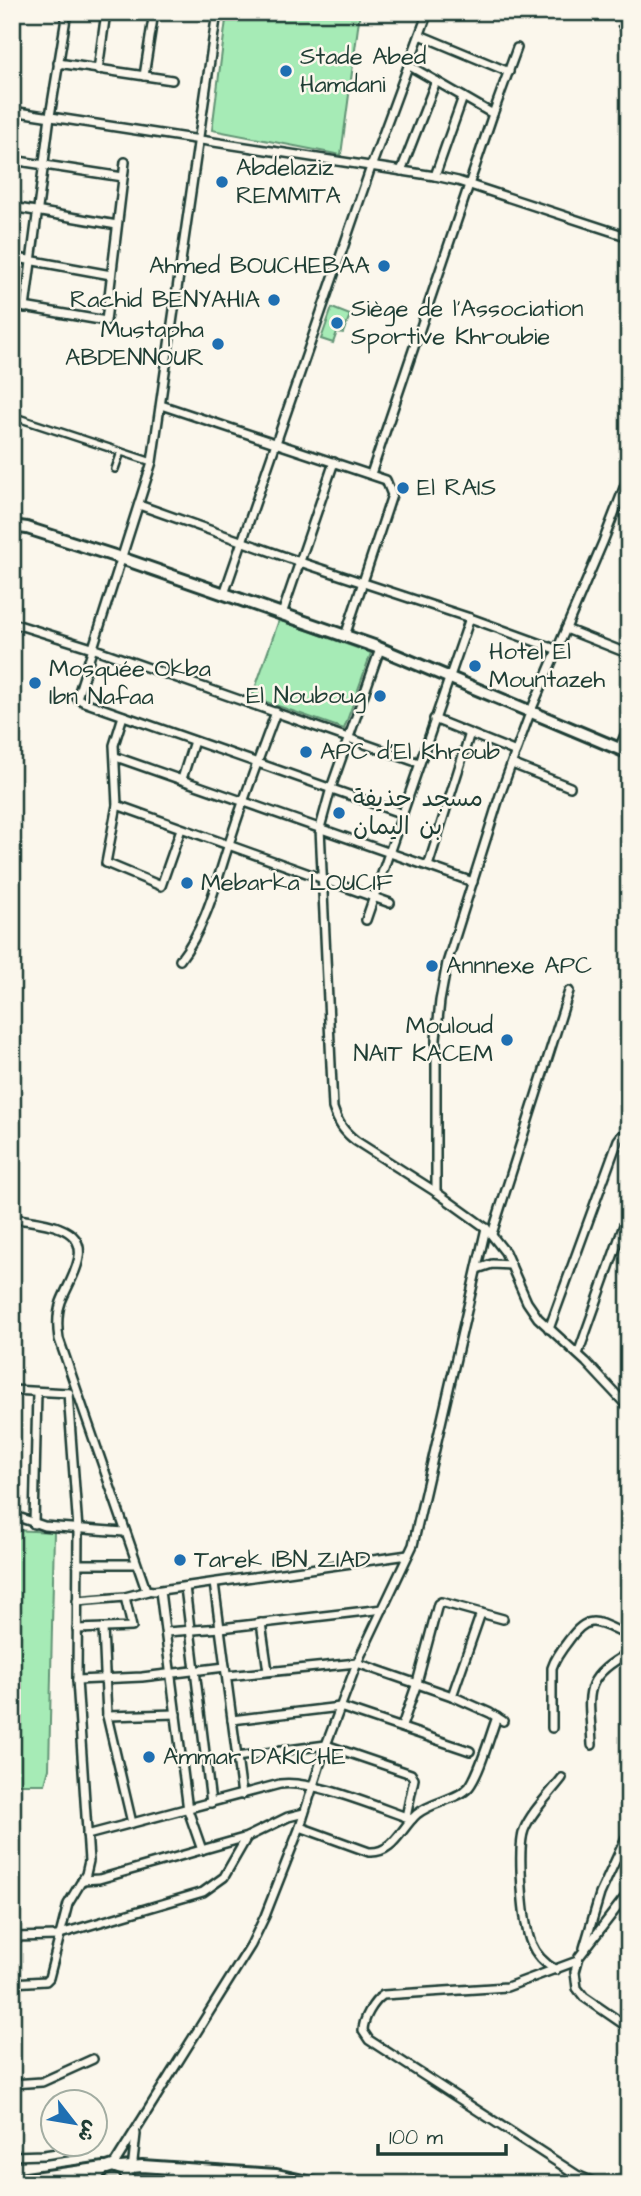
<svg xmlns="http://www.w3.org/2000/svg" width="641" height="2196" viewBox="0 0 641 2196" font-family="'Architects Daughter','Playpen Sans Arabic',sans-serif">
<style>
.green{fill:#a6ebb6;stroke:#629475;stroke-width:2}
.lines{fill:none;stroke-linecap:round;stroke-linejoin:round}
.trunk-tunnel{stroke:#cfd2c7;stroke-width:10;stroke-dasharray:10 5;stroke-linecap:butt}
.pedestrian-casing{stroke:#1f3d34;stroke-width:10}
.minor-casing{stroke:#1f3d34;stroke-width:12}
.primary-casing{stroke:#1f3d34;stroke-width:16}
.trunk-casing{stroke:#1f3d34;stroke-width:16}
.pedestrian{stroke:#fbf7ec;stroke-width:5}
.minor{stroke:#fbf7ec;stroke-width:7}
.primary{stroke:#fbf7ec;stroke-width:10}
.trunk{stroke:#fbf7ec;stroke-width:10}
.rail{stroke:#1f3d34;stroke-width:2.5;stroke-dasharray:10 5;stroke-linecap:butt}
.poi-dot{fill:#1f6fb2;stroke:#fbf7ec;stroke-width:2.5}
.labels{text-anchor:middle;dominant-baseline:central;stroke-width:5;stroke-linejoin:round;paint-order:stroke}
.poi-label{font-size:24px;fill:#1f3d34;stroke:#fbf7ec;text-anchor:start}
</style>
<rect width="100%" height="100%" fill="#fbf7ec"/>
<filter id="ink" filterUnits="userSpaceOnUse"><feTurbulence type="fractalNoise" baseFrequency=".0143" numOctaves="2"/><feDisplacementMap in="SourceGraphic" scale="14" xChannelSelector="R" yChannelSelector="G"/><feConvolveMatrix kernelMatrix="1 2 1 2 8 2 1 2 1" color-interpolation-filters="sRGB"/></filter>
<g filter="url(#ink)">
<!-- green -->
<g class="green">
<polygon points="227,12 360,12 341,155 212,130"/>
<polygon points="332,308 350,315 343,333 337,332 333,343 321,339"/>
<polygon points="279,620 371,653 344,729 252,697"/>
<polygon points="12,1530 54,1532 49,1769 45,1784 12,1784"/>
</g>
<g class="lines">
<!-- trunk-tunnel -->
<polyline class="trunk-tunnel" points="77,2181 171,2177"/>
<defs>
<g id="pedestrian">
<polyline points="12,416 152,462"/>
<polyline points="115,469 121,452"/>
</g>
<g id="minor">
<polyline points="217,12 152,462 77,698 84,702 403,814"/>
<polyline points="420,35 509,72"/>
<polyline points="58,63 172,80"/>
<polyline points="98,70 106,12"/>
<polyline points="144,76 154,12"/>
<polyline points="12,111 435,176 458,181 629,237"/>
<polyline points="493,114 517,48"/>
<polyline points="12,160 123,177"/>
<polyline points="401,171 436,81"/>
<polyline points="435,176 463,97"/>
<polyline points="12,207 117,225"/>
<polyline points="12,257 111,275"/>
<polyline points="12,305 106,321 125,162"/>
<polyline points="25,308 50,116 67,12"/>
<polyline points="161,405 386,480 392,495 345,636"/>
<polyline points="371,474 493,114 408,65"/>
<polyline points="139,505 300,562 470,618"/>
<polyline points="224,594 371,167 428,12"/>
<polyline points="282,614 334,462"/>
<polyline points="12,623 92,648 419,763"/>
<polyline points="566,629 629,654"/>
<path d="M 380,649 L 331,788 L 320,828 L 333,1108 C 338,1123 344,1132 356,1141 L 436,1192 L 486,1228 L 505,1252 L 527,1302 L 538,1318 L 586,1362 L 629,1408"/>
<polyline points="123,716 114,745 117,805 106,863 161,886 181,829"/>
<polyline points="434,719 516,752"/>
<polyline points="619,749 629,725"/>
<polyline points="116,757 473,882"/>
<polyline points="512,764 570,787"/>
<polyline points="182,779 194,741"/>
<polyline points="629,795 629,810"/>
<polyline points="117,805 390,903"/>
<polyline points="428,866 470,733"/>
<polyline points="366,920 470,618 558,650"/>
<path d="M 180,960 C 208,924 217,878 232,835 C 245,794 261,753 276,712"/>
<polyline points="436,1192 436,1039 440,1001 447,963 500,795 530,713 603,542 629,475"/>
<path d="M 12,1218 C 28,1221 46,1222 60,1228 C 98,1243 70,1278 61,1302 C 57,1314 57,1326 59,1339 L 146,1590 L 154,1591 L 408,1555"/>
<polyline points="492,1234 569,991"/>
<polyline points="477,1269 492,1264 511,1265"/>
<polyline points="549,1329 618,1140 621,1136 629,1135"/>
<polyline points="578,1354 629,1211"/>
<polyline points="12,1390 69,1393"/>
<polyline points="12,1515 44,1526 124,1532"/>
<polyline points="34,1524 37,1392"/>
<polyline points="77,1564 135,1564"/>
<polyline points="214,1583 242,1795"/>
<polyline points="185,1587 211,1803"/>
<polyline points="160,1591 188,1810 202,1850"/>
<polyline points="77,1601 125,1597 148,1591"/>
<polyline points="261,1623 268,1671"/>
<polyline points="103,1628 107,1716 132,1823"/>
<polyline points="77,1629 132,1627 125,1597"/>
<polyline points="166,1632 221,1628 383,1609"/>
<polyline points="227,1676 357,1663 452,1696 490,1713 503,1721"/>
<polyline points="77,1680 142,1677 225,1667"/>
<polyline points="452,1696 481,1613"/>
<polyline points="107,1716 176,1714"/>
<polyline points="232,1720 340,1707 470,1751"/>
<polyline points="402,1726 417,1683 438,1604 441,1602 503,1619"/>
<path d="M 552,1728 L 552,1668 C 555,1658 562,1649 569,1640 C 590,1610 600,1624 629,1636"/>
<path d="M 592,1745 C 590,1696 579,1679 629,1653"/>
<polyline points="236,1757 326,1745 411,1774 414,1779 406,1817"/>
<path d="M 300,1827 L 369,1852 C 393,1854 401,1828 417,1814 C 433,1801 458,1800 469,1787 C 480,1773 490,1735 497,1717"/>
<path d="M 87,1835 L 280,1784 C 312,1779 379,1808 412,1819"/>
<polyline points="82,1880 99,1879 247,1837 288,1817 304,1813"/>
<polyline points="629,1892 579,1957 575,1972 577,1988 584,1997 629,2028"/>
<polyline points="60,1934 203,1892 224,1877 247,1837"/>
<polyline points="12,1937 59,1936"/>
<polyline points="584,1948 600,1894 629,1831"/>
<path d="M 577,1961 L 507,1987 L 383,1995 C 373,2002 363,2019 363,2031 L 369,2040 L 577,2175 L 598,2184"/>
<path d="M 556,1970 C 545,1964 536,1955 531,1943 C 523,1924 517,1849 524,1830 C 531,1812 550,1794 562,1778"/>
<polyline points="12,1983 46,1981 49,1978 68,1904 86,1874 89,1861 77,1680 78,1530 68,1393"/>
<polyline points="12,2052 12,2081"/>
<polyline points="12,2084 42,2082 93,2059"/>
<polyline points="12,2156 44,2155 90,2148"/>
<polyline points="113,2166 251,1945 265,1916 300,1827 326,1745 357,1663 413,1545 486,1228"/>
<polyline points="132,2170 136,2134"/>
</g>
<polyline id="primary" points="12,526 27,528 121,558 374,646 629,753"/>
<g id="trunk">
<polyline points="121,2168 142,2166 276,2175 317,2184"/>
<polyline points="171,2177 242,2184"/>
<polyline points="12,2181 104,2168"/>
<polyline points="55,2184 77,2181"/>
<polyline points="93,2184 101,2170 113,2166 124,2170 131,2184"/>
</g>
</defs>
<!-- pedestrian casing -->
<use href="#pedestrian" class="pedestrian-casing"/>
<!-- minor casing -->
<use href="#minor" class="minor-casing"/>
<!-- primary casing -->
<use href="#primary" class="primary-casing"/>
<!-- trunk casing -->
<use href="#trunk" class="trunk-casing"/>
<!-- pedestrian -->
<use href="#pedestrian" class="pedestrian"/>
<!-- minor -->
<use href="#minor" class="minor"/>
<!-- primary -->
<use href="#primary" class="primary"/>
<!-- trunk -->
<use href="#trunk" class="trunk"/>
<!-- rail -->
<g class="rail">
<polyline points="610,12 629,46"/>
<polyline points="625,12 629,19"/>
</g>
</g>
</g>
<!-- markers -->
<g class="poi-dot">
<circle cx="286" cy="71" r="7"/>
<circle cx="222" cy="182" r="7"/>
<circle cx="384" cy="266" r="7"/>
<circle cx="274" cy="300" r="7"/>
<circle cx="337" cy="323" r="7"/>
<circle cx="218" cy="344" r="7"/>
<circle cx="403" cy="488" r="7"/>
<circle cx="475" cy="666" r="7"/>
<circle cx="35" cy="683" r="7"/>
<circle cx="380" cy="696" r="7"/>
<circle cx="306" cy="752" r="7"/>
<circle cx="339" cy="813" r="7"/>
<circle cx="187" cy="883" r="7"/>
<circle cx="432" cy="966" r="7"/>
<circle cx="507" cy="1040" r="7"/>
<circle cx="180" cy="1560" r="7"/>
<circle cx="149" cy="1757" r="7"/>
</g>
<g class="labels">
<!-- poi labels -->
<g class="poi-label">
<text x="300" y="57">Stade Abed<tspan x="300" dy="28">Hamdani</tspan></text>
<text x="236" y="168">Abdelaziz<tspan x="236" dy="28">REMMITA</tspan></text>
<text x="370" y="266" text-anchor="end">Ahmed BOUCHEBAA</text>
<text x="260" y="300" text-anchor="end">Rachid BENYAHIA</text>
<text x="351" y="309">Siège de l'Association<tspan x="351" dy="28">Sportive Khroubie</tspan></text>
<text x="204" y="330" text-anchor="end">Mustapha<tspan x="204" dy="28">ABDENNOUR</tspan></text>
<text x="417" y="488">El RAIS</text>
<text x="489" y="652">Hotel El<tspan x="489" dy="28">Mountazeh</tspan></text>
<text x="49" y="669">Mosquée Okba<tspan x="49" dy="28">Ibn Nafaa</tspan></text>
<text x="366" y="696" text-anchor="end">El Nouboug</text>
<text x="320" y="752">APC d'El Khroub</text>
<text x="353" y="799">مسجد حذيفة<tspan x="353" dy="28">بن اليمان</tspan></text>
<text x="201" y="883">Mebarka LOUCIF</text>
<text x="446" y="966">Annnexe APC</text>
<text x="493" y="1026" text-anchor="end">Mouloud<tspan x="493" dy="28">NAIT KACEM</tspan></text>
<text x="194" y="1560">Tarek IBN ZIAD</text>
<text x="163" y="1757">Ammar DAKICHE</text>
</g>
</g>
<!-- margin -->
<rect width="641" height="2196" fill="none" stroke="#fbf7ec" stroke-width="42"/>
<rect x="21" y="21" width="599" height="2154" fill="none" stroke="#1f3d34" stroke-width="2.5" filter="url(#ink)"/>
<!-- north arrow -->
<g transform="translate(74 2123) rotate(121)"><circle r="33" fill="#fbf7ec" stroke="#a3ada2" stroke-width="2"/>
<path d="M0-5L12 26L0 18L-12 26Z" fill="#1f6fb2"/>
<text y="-10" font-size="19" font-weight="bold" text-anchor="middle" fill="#1f3d34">ش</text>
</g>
<!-- scale -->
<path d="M378 2144v10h128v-10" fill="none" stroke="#1f3d34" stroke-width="3.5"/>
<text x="389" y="2144" font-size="21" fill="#1f3d34" stroke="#fbf7ec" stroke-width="5" paint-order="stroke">100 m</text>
</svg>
